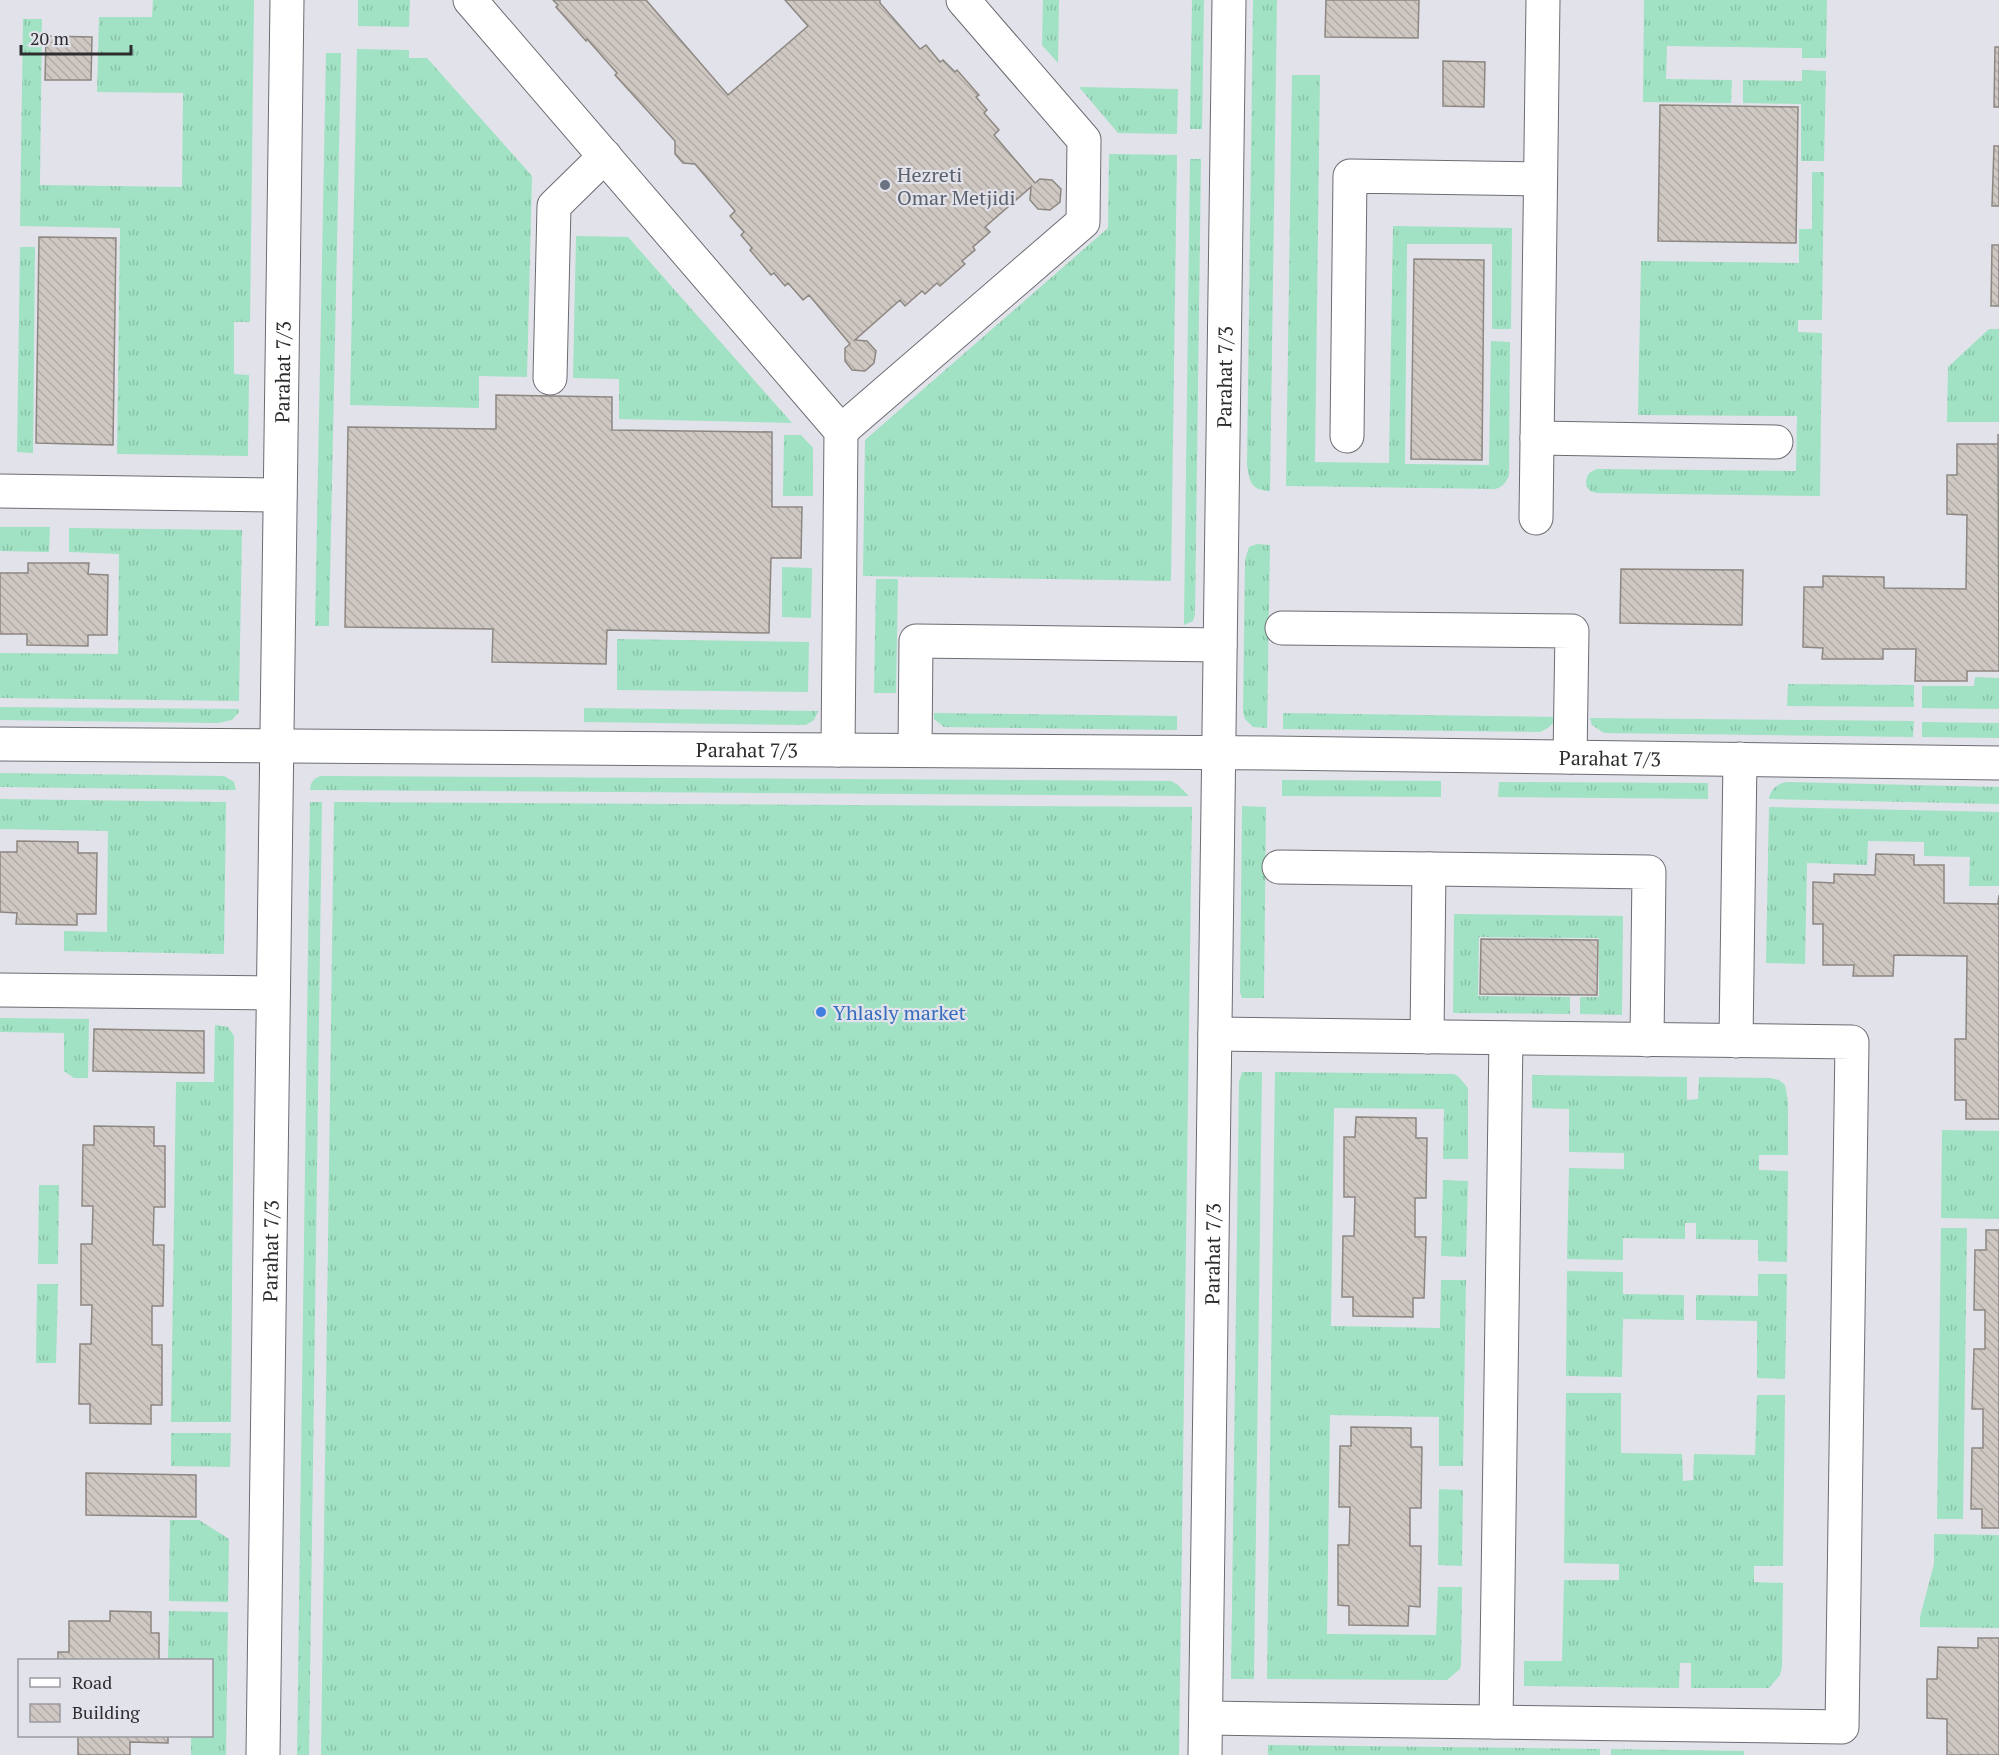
<svg xmlns="http://www.w3.org/2000/svg" width="1999" height="1755" viewBox="0 0 1999 1755" font-family="'PT Serif',serif">
<style>
.grass{fill:url(#grass-tufts)}
.building{fill:url(#building-back-hatch);stroke:#8d8782;stroke-width:1.5}
.lines{fill:none;stroke-linecap:round;stroke-linejoin:round}
.minor-casing{stroke:#6c6c73;stroke-width:35}
.minor{stroke:#fff;stroke-width:33}
.worship-dot{fill:#6b7280;stroke:#e2e2ea;stroke-width:2}
.shop-dot{fill:#3f7fe0;stroke:#e2e2ea;stroke-width:2}
.labels{text-anchor:middle;dominant-baseline:central;stroke-width:4.5;stroke-linejoin:round;paint-order:stroke}
.worship-label{font-size:20px;fill:#5b616d;stroke:#e2e2ea;text-anchor:start}
.street-label{font-size:20px;fill:#2d2d30;stroke:#e2e2ea}
.shop-label{font-size:20px;fill:#366cbe;stroke:#e2e2ea;text-anchor:start}
</style>
<defs>
<pattern id="grass-tufts" width="24" height="20" patternUnits="userSpaceOnUse" patternTransform="scale(1.5)"><rect width="24" height="20" fill="#a0e2c3"/><path d="M3 7l-1-3M5 7V3M7 7l1-3M15 17l-1-3M17 17v-4M19 17l1-3" fill="none" stroke="#8ac2a8"/></pattern>
<pattern id="building-back-hatch" width="6" height="6" patternUnits="userSpaceOnUse" patternTransform="scale(1.5)"><rect width="6" height="6" fill="#cec7c2"/><path d="M-1 5l2 2M0 0l6 6M5-1l2 2" fill="none" stroke="#b1aba7"/></pattern>
</defs>
<rect width="100%" height="100%" fill="#e2e2ea"/>
<!-- grass -->
<g class="grass">
<polygon points="153,0 254,0 250,322 234,322 234,374 249,375 248,456 117,454 120,228 20,226 23,19 42,19 40,185 182,187 183,93 97,92 99,17 152,17"/>
<polygon points="358,0 410,0 409,27 358,26"/>
<polygon points="1043,0 1059,0 1058,63 1042,45"/>
<polygon points="1192,0 1204,0 1202,129 1190,129"/>
<path d="M 1253,0 L 1277,0 L 1270,491 C 1251,490 1250,483 1247,465 Z"/>
<polygon points="1644,0 1827,0 1826,58 1802,58 1802,48 1667,46 1666,79 1732,80 1731,103 1643,102"/>
<polygon points="357,49 409,50 409,58 427,58 532,176 527,377 479,376 479,408 350,405"/>
<polygon points="326,53 341,53 329,626 315,626"/>
<polygon points="1802,70 1826,71 1824,161 1801,161 1801,104 1743,103 1743,80 1802,81"/>
<path d="M 1292,75 L 1320,75 L 1315,462 L 1389,463 L 1393,226 L 1512,228 L 1511,329 L 1492,329 L 1492,244 L 1407,244 L 1405,464 L 1489,465 L 1491,341 L 1510,342 L 1509,476 C 1505,483 1503,487 1495,489 L 1286,486 Z"/>
<polygon points="1079,87 1178,89 1177,134 1118,133"/>
<polygon points="1109,154 1177,155 1171,581 863,576 865,440 1108,228"/>
<polygon points="1190,159 1201,159 1195,614 1193,621 1184,625"/>
<path d="M 1812,172 L 1824,172 L 1822,320 L 1798,320 L 1798,332 L 1822,333 L 1820,496 L 1597,493 L 1590,491 L 1586,485 C 1586,476 1588,472 1597,469 L 1796,471 L 1797,416 L 1638,415 L 1641,261 L 1799,263 L 1799,229 L 1812,229 Z"/>
<polygon points="576,236 628,237 792,423 619,419 619,379 573,378"/>
<polygon points="20,247 35,247 33,453 17,452"/>
<polygon points="1989,329 1999,329 1999,422 1947,422 1948,367"/>
<polygon points="784,435 801,435 813,448 813,496 783,496"/>
<polygon points="0,527 50,527 49,552 0,551"/>
<polygon points="69,528 242,530 239,701 0,698 0,653 118,654 119,554 69,552"/>
<polygon points="1257,544 1270,545 1267,728 1253,727 1245,719 1243,713 1245,560 1249,547"/>
<polygon points="782,567 812,568 811,618 782,617"/>
<polygon points="876,579 898,579 896,693 874,693"/>
<polygon points="617,639 809,642 808,692 617,690"/>
<polygon points="1975,677 1999,678 1999,709 1922,708 1922,686 1974,686"/>
<polygon points="1788,684 1914,685 1914,707 1787,706"/>
<polygon points="0,707 239,709 239,712 232,720 218,723 0,720"/>
<polygon points="584,708 818,711 814,720 806,725 584,722"/>
<polygon points="934,713 1177,716 1177,730 944,727 934,719"/>
<polygon points="1283,713 1556,717 1556,720 1548,728 1540,732 1283,729"/>
<polygon points="1590,718 1914,721 1913,737 1604,733 1592,725"/>
<polygon points="1922,722 1999,723 1999,738 1922,737"/>
<polygon points="0,773 224,776 234,782 236,790 0,787"/>
<path d="M 322,776 L 1171,781 L 1178,785 L 1189,796 L 310,790 C 310,782 315,777 322,776 Z"/>
<polygon points="1282,780 1441,781 1441,797 1282,796"/>
<polygon points="1499,782 1708,783 1708,799 1498,797"/>
<path d="M 1787,782 L 1999,787 L 1999,804 L 1769,799 C 1770,790 1778,783 1787,782 Z"/>
<polygon points="0,799 226,802 224,954 64,951 64,931 107,932 108,831 0,829"/>
<polygon points="310,802 322,802 309,1755 297,1755"/>
<polygon points="334,802 1192,807 1179,1755 321,1755"/>
<polygon points="1242,806 1266,807 1264,998 1242,998 1240,992"/>
<polygon points="1769,807 1999,812 1999,886 1969,886 1970,857 1924,856 1924,842 1868,841 1867,865 1807,863 1805,964 1766,963"/>
<polygon points="1454,914 1623,916 1622,1015 1580,1014 1580,997 1599,997 1599,938 1479,937 1478,996 1570,997 1570,1014 1453,1013"/>
<polygon points="0,1018 89,1019 88,1078 74,1078 64,1071 64,1033 0,1032"/>
<polygon points="215,1025 228,1027 234,1036 231,1422 171,1422 176,1082 214,1082"/>
<polygon points="1242,1072 1262,1072 1254,1679 1231,1679 1239,1082"/>
<polygon points="1275,1072 1454,1074 1459,1077 1468,1088 1468,1159 1443,1159 1444,1109 1334,1108 1331,1326 1440,1328 1441,1280 1466,1280 1463,1466 1439,1466 1439,1417 1330,1415 1327,1634 1436,1635 1438,1587 1462,1587 1461,1664 1460,1669 1447,1680 1267,1679"/>
<polygon points="1532,1075 1687,1077 1687,1100 1698,1099 1699,1077 1770,1078 1779,1080 1785,1085 1788,1101 1788,1155 1759,1155 1759,1170 1788,1171 1787,1262 1758,1261 1758,1240 1696,1239 1696,1223 1685,1223 1685,1239 1623,1238 1623,1260 1567,1259 1569,1168 1624,1169 1624,1153 1569,1152 1569,1109 1532,1108"/>
<polygon points="1942,1130 1999,1131 1999,1219 1941,1218"/>
<polygon points="1443,1180 1468,1181 1466,1257 1441,1256"/>
<polygon points="39,1185 59,1185 58,1264 38,1264"/>
<polygon points="1941,1228 1967,1228 1963,1519 1937,1519"/>
<polygon points="1567,1271 1623,1272 1623,1294 1684,1295 1684,1320 1623,1319 1622,1377 1566,1376"/>
<polygon points="1758,1274 1787,1274 1785,1379 1757,1378 1757,1321 1696,1320 1696,1295 1758,1296"/>
<polygon points="37,1284 58,1284 56,1363 36,1363"/>
<polygon points="1566,1393 1621,1393 1621,1453 1682,1454 1683,1481 1693,1480 1694,1454 1755,1455 1757,1395 1785,1395 1783,1566 1754,1566 1754,1582 1783,1583 1782,1667 1780,1675 1769,1688 1691,1688 1691,1663 1680,1663 1679,1688 1524,1686 1524,1661 1562,1661 1564,1580 1619,1580 1619,1564 1564,1563"/>
<polygon points="171,1433 231,1433 230,1467 171,1466"/>
<polygon points="1439,1489 1463,1490 1462,1566 1438,1565"/>
<polygon points="170,1520 199,1520 229,1539 228,1602 169,1601"/>
<polygon points="1934,1534 1999,1535 1999,1628 1920,1627 1920,1617 1934,1564"/>
<polygon points="169,1611 228,1612 226,1755 191,1755 191,1736 212,1736 212,1660 168,1660"/>
<polygon points="1268,1745 1600,1749 1600,1755 1268,1755"/>
<polygon points="1611,1749 1744,1751 1744,1755 1611,1755"/>
</g>
<!-- building -->
<g class="building">
<polygon points="553,0 646,0 728,95 808,26 785,0 880,0 880,3 920,49 926,45 940,62 943,60 955,72 957,70 979,95 976,97 987,110 984,113 999,130 994,135 1035,183 1040,179 1052,180 1061,189 1060,202 1050,210 1038,209 1030,200 1031,187 985,227 990,232 973,247 975,250 962,261 965,264 940,286 937,283 925,294 922,291 905,306 900,300 855,340 867,341 876,351 874,363 865,371 852,370 845,361 845,348 850,344 809,295 803,300 788,283 785,286 774,273 771,275 750,250 752,248 741,235 744,232 730,216 735,211 695,164 683,163 675,154 675,141 615,75 617,73 587,39 586,41 556,7 558,5"/>
<polygon points="1326,0 1419,0 1418,38 1325,37"/>
<polygon points="46,36 92,37 91,80 45,80"/>
<polygon points="1995,47 1999,47 1999,107 1994,107"/>
<polygon points="1443,61 1485,62 1484,107 1443,106"/>
<polygon points="1660,105 1798,107 1796,243 1658,241"/>
<polygon points="1994,146 1999,146 1999,206 1992,206"/>
<polygon points="39,237 116,238 113,445 36,443"/>
<polygon points="1992,245 1999,245 1999,306 1991,306"/>
<polygon points="1414,259 1484,260 1482,460 1411,459"/>
<polygon points="496,395 612,397 612,430 772,432 772,507 802,507 801,558 771,558 769,633 607,630 606,664 492,662 493,629 345,627 348,427 496,429"/>
<polygon points="1998,434 1999,671 1967,671 1967,681 1915,681 1916,649 1883,649 1883,659 1822,659 1823,648 1803,647 1804,587 1823,587 1823,576 1884,577 1884,588 1966,589 1967,515 1947,514 1947,475 1957,475 1957,444 1998,444"/>
<polygon points="28,563 89,563 88,574 108,575 107,635 88,635 88,646 27,645 27,634 0,634 0,573 28,573"/>
<polygon points="1621,569 1743,570 1742,625 1620,623"/>
<polygon points="17,841 78,842 78,853 97,853 96,914 77,914 77,925 16,924 17,913 0,912 0,852 17,852"/>
<polygon points="1876,854 1914,855 1914,865 1944,865 1944,903 1998,904 1999,895 1999,1119 1966,1119 1966,1100 1955,1100 1955,1039 1966,1039 1967,956 1894,955 1893,976 1853,976 1854,965 1823,965 1823,924 1813,924 1813,882 1834,883 1834,874 1875,875"/>
<polygon points="1481,939 1598,940 1597,995 1480,994"/>
<polygon points="94,1029 204,1031 204,1073 93,1071"/>
<polygon points="1356,1117 1416,1118 1416,1138 1427,1138 1426,1198 1415,1198 1415,1237 1426,1237 1424,1298 1413,1298 1413,1317 1353,1316 1353,1297 1342,1297 1343,1236 1354,1236 1355,1197 1344,1197 1344,1137 1355,1137"/>
<polygon points="94,1126 154,1127 154,1146 165,1146 165,1207 154,1207 153,1245 164,1245 163,1306 152,1306 152,1345 162,1345 162,1405 151,1405 151,1424 90,1423 90,1404 79,1404 80,1344 91,1344 92,1305 81,1305 81,1244 92,1244 93,1206 82,1206 83,1145 94,1145"/>
<polygon points="1986,1230 1999,1230 1999,1528 1982,1528 1982,1509 1971,1509 1972,1448 1983,1448 1983,1409 1972,1409 1974,1349 1985,1349 1985,1310 1974,1310 1975,1250 1986,1250"/>
<polygon points="1351,1427 1411,1428 1411,1447 1422,1447 1421,1508 1410,1508 1410,1546 1421,1546 1420,1607 1409,1606 1408,1626 1349,1625 1349,1606 1338,1605 1338,1545 1349,1545 1350,1507 1339,1507 1340,1446 1351,1446"/>
<polygon points="86,1473 196,1475 196,1517 86,1515"/>
<polygon points="110,1611 151,1612 151,1633 159,1633 159,1660 58,1660 58,1652 69,1652 69,1621 110,1621"/>
<polygon points="1978,1638 1999,1638 1999,1755 1947,1755 1947,1719 1927,1718 1927,1679 1937,1679 1938,1647 1978,1648"/>
<polygon points="78,1736 168,1736 168,1743 130,1742 130,1755 78,1755"/>
</g>
<g class="lines">
<defs>
<g id="minor">
<polyline points="470,0 841,431 838,750"/>
<polyline points="550,378 554,206 605,156"/>
<polyline points="841,431 1083,222 1084,140 963,0"/>
<polyline points="1347,436 1350,176 1540,179"/>
<polyline points="1537,438 1776,442"/>
<polyline points="0,491 280,495"/>
<polyline points="1536,518 1543,0"/>
<polyline points="1282,628 1572,631 1570,757"/>
<path id="s1" d="M 0,744 L 1273,753 L 1999,763"/>
<polyline points="915,750 916,641 1220,645"/>
<polyline points="1279,867 1649,872 1647,1040"/>
<polyline points="0,990 273,993"/>
<polyline points="1427,1037 1429,869"/>
<polyline points="1736,1041 1740,759"/>
<polyline points="1206,1718 1842,1727 1852,1042 1215,1034"/>
<polyline points="1496,1722 1506,1038"/>
<path id="s2" d="M 263,1755 L 287,0"/>
<path id="s3" d="M 1205,1755 L 1229,0"/>
</g>
</defs>
<!-- minor casing -->
<use href="#minor" class="minor-casing"/>
<!-- minor -->
<use href="#minor" class="minor"/>
</g>
<!-- markers -->
<circle class="worship-dot" cx="885" cy="185" r="6"/>
<circle class="shop-dot" cx="821" cy="1012" r="6"/>
<g class="labels">
<!-- worship labels -->
<g class="worship-label">
<text x="897" y="174">Hezreti<tspan x="897" dy="23">Omar Metjidi</tspan></text>
</g>
<!-- street labels -->
<g class="street-label">
<text stroke="none"><textPath href="#s2" startOffset="1383">Parahat 7/3</textPath></text>
<text stroke="none"><textPath href="#s3" startOffset="1378">Parahat 7/3</textPath></text>
<text stroke="none"><textPath href="#s1" startOffset="747">Parahat 7/3</textPath></text>
<text stroke="none"><textPath href="#s1" startOffset="1610">Parahat 7/3</textPath></text>
<text stroke="none"><textPath href="#s2" startOffset="504">Parahat 7/3</textPath></text>
<text stroke="none"><textPath href="#s3" startOffset="501">Parahat 7/3</textPath></text>
</g>
<!-- shop labels -->
<g class="shop-label">
<text x="833" y="1012">Yhlasly market</text>
</g>
</g>
<!-- legend -->
<rect x="18" y="1659" width="195" height="78" fill="#e2e2ea" stroke="#9a9aa0" stroke-width="1.5"/>
<rect x="30" y="1678" width="30" height="9" fill="#ffffff" stroke="#9a9aa0" stroke-width="1.5"/>
<text x="72" y="1689" font-size="18" fill="#2d2d30">Road</text>
<rect x="30" y="1704" width="30" height="18" fill="url(#building-back-hatch)" stroke="#9a9aa0" stroke-width="1.5"/>
<text x="72" y="1719" font-size="18" fill="#2d2d30">Building</text>
<!-- scale -->
<path d="M21 45v9h110v-9" fill="none" stroke="#2d2d30" stroke-width="3"/>
<text x="30" y="45" font-size="18" fill="#2d2d30" stroke="#e2e2ea" stroke-width="4.5" paint-order="stroke">20 m</text>
</svg>
